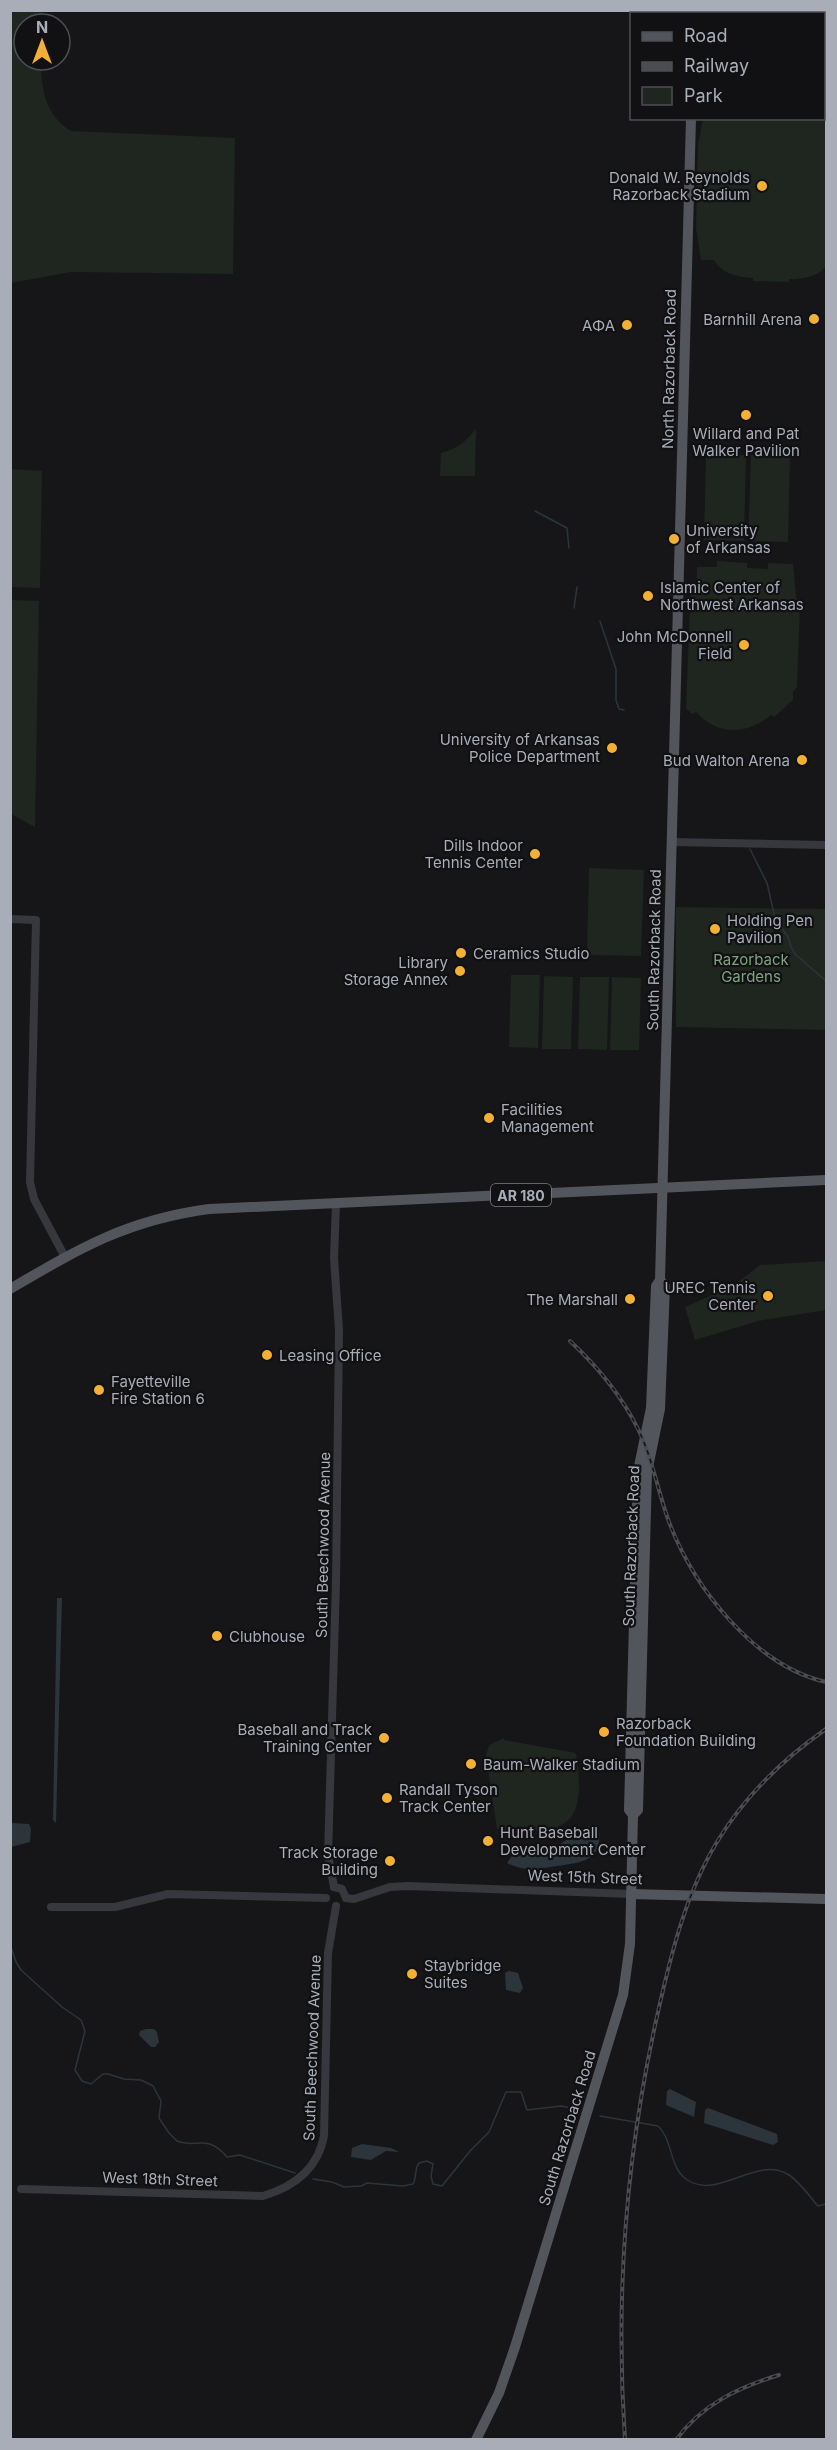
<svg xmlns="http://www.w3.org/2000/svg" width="837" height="2450" viewBox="0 0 837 2450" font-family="Inter,sans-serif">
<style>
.green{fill:#1e261f}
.water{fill:#2c353c}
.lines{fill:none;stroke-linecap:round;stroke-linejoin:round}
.stream{stroke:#2c353c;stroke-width:1.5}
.minor{stroke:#37383d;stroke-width:8}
.major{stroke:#53555c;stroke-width:10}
.rail-casing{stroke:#4a4c52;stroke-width:4}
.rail{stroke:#111113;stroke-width:1.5;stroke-dasharray:4.5;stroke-linecap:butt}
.poi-dot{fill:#f2b134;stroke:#111113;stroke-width:2}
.labels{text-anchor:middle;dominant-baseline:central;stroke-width:4.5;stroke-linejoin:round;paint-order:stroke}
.shield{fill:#111113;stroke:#7b7e86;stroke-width:1.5}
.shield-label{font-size:14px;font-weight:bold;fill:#a8adb8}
.poi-label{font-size:15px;fill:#a8adb8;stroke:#111113;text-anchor:start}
.street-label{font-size:15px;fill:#a8adb8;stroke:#111113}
.park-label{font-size:15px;fill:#7fa381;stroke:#111113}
</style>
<rect width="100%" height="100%" fill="#161618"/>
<!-- green -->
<g class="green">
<path d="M 11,10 L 43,11 L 42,24 L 24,24 L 24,60 L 41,60 C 41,89 45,115 71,131 L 235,138 L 233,274 L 71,272 L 11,283 Z"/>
<path d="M 824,97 L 826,99 L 826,266 C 817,277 804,279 789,279 L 789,282 L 753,281 L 753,278 C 737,277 722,274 714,260 L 701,260 L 696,228 L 698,144 L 703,119 L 824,118 Z"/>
<path d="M 476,429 L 475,476 L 440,476 L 441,453 C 457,449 465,442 476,429 Z"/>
<polygon points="706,454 746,455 744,541 704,540"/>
<polygon points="751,455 790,456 788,542 748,541"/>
<polygon points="11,469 42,471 40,588 11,587"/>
<path d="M 717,561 L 747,563 L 747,568 L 768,569 L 768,563 L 793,564 L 796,597 L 800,603 L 797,687 L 793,692 L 793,700 L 774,717 L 771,715 C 748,735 717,736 696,712 L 692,714 L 686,708 L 691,582 L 697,582 L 697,567 L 717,567 Z"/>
<polygon points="11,600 39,601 35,827 11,814"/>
<polygon points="589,868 644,870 641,956 587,955"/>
<polygon points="676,907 826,909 826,1030 676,1027"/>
<polygon points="511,975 540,975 538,1048 509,1047"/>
<polygon points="544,976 573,977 571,1049 542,1049"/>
<polygon points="580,977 609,977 607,1050 578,1049"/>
<polygon points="612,977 641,978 639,1050 610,1050"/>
<polygon points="826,1261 826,1310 758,1321 695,1340 685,1307 733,1286 760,1265"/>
<path d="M 504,1738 L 504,1740 L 576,1753 C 588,1828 565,1836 497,1829 L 486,1756 L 489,1745 Z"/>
</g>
<!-- water -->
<g class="water">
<polygon points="57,1598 62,1598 56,1823 53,1820"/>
<polygon points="11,1823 29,1824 31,1829 30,1842 11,1847"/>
<path d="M 589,1826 L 599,1829 C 602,1862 582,1862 557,1866 C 539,1869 524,1872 507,1863 L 512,1856 L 542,1851 L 560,1844 Z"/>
<polygon points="509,1971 518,1973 523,1988 520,1993 506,1990 505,1973"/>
<polygon points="146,2029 154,2029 157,2032 159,2042 155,2047 151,2047 139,2035 140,2031"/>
<polygon points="670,2089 696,2102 694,2117 666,2105 667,2091"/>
<polygon points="708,2108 777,2134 778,2142 773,2145 704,2123 705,2110"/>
<polygon points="362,2144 391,2148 399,2152 386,2151 371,2160 351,2157 352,2148"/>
</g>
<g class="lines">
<!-- stream -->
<g class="stream">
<polyline points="535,511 567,528 569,548"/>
<polyline points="574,608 577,587"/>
<polyline points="600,621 616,669 616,700 619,709 624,710"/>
<polyline points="750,849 767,883 775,918 788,937 791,947 795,954 826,981"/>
<path d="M 10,1944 L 16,1962 L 21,1970 L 62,2007 L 81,2020 L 85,2031 L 75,2070 L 82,2081 L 91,2084 L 103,2074 L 108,2074 L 124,2079 L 141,2080 L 153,2086 L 161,2101 L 159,2118 L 169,2133 L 177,2141 C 197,2149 206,2133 227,2157 L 240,2155 L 295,2173"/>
<path d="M 600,2116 L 658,2126 C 673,2140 669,2167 686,2179 C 717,2202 757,2154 789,2175 C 801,2183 809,2196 818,2206 L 826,2204"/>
<path d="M 313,2179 L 332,2182 L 344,2187 L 361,2186 L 367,2183 L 403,2186 L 413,2184 C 417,2177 414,2170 419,2163 L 427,2161 L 433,2164 L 431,2176 L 433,2184 L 442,2186 L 470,2151 L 489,2132 L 506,2092 L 521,2092 L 527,2110 L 561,2106 L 576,2109"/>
</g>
<!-- minor -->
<g class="minor">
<polyline points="671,842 826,845"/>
<polyline points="10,919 36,920 30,1182 34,1199 65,1257"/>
<polyline points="334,1887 328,1855 336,1583 339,1330 334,1258 336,1203"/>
<polyline points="334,1887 342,1889 346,1898"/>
<polyline points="346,1898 354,1899 390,1887 408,1886 631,1894"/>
<polyline points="51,1907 115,1907 168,1894 326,1898"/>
<path d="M 21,2189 L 263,2196 C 293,2187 318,2169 324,2136 L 328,1953 L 336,1906"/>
</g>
<!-- major -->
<g class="major">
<polyline points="695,14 696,10"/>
<path d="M 10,1289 C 80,1248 127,1220 209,1209 L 826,1180"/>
<polyline points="633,1815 638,1810 647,1472 660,1409 665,1286 660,1280"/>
<polyline points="631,1894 826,1899"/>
<polyline points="476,2440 499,2393 515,2347 623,1995 630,1944 633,1815 629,1810 638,1471 651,1408 656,1286 660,1280 691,118"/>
</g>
<defs>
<g id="rail">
<path d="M 570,1341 C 598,1367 622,1396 639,1431 C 653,1460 658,1492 669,1522 C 694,1588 755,1666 826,1682"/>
<path d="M 625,2440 C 615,2295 626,2153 658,2012 C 671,1954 686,1893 717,1842 C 745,1796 783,1759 826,1729"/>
<path d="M 676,2440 C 701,2405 739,2387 779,2375"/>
</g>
</defs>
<!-- rail casing -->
<use href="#rail" class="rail-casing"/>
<!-- rail -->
<use href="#rail" class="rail"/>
</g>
<!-- markers -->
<g class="poi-dot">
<circle cx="762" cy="186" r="6"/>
<circle cx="814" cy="319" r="6"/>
<circle cx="627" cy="325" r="6"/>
<circle cx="746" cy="415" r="6"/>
<circle cx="674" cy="539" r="6"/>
<circle cx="648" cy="596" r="6"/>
<circle cx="744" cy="645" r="6"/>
<circle cx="612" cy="748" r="6"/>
<circle cx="802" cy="760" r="6"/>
<circle cx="535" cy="854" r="6"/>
<circle cx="715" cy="929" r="6"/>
<circle cx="461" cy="953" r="6"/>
<circle cx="460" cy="971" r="6"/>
<circle cx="489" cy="1118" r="6"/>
<circle cx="768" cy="1296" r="6"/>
<circle cx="630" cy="1299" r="6"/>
<circle cx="267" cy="1355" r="6"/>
<circle cx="99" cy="1390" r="6"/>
<circle cx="217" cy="1636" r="6"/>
<circle cx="604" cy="1732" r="6"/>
<circle cx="384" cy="1738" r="6"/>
<circle cx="471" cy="1764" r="6"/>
<circle cx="387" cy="1798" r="6"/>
<circle cx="488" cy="1841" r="6"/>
<circle cx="390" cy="1861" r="6"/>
<circle cx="412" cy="1974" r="6"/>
</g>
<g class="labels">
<!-- shield labels -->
<rect class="shield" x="491" y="1184" width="60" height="22" rx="4.5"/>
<g class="shield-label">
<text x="521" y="1195">AR 180</text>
</g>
<!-- poi labels -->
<g class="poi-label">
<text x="750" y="177" text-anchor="end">Donald W. Reynolds<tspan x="750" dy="17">Razorback Stadium</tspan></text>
<text x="802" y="319" text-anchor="end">Barnhill Arena</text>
<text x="615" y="325" text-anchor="end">ΑΦΑ</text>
<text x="746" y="433" text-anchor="middle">Willard and Pat<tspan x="746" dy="17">Walker Pavilion</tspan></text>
<text x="686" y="530">University<tspan x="686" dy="17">of Arkansas</tspan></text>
<text x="660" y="587">Islamic Center of<tspan x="660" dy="17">Northwest Arkansas</tspan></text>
<text x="732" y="636" text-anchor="end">John McDonnell<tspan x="732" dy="17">Field</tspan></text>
<text x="600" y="739" text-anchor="end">University of Arkansas<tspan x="600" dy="17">Police Department</tspan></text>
<text x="790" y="760" text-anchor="end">Bud Walton Arena</text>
<text x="523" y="845" text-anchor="end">Dills Indoor<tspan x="523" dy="17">Tennis Center</tspan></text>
<text x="727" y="920">Holding Pen<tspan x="727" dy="17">Pavilion</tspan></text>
<text x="473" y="953">Ceramics Studio</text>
<text x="448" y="962" text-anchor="end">Library<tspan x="448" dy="17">Storage Annex</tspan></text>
<text x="501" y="1109">Facilities<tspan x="501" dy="17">Management</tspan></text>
<text x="756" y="1287" text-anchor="end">UREC Tennis<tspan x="756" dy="17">Center</tspan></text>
<text x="618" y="1299" text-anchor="end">The Marshall</text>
<text x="279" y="1355">Leasing Office</text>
<text x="111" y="1381">Fayetteville<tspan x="111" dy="17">Fire Station 6</tspan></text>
<text x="229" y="1636">Clubhouse</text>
<text x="616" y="1723">Razorback<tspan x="616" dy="17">Foundation Building</tspan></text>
<text x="372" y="1729" text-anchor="end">Baseball and Track<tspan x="372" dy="17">Training Center</tspan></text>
<text x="483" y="1764">Baum-Walker Stadium</text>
<text x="399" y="1789">Randall Tyson<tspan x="399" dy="17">Track Center</tspan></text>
<text x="500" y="1832">Hunt Baseball<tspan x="500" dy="17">Development Center</tspan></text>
<text x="378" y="1852" text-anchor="end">Track Storage<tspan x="378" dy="17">Building</tspan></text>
<text x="424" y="1965">Staybridge<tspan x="424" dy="17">Suites</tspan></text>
</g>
<!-- street labels -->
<g class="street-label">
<text transform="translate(669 369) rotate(-89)">North Razorback Road</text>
<text transform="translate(654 950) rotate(-89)">South Razorback Road</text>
<text transform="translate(323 1545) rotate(-89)">South Beechwood Avenue</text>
<text transform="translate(631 1546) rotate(-88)">South Razorback Road</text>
<text transform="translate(585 1877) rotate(2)">West 15th Street</text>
<text transform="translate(312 2048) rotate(-88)">South Beechwood Avenue</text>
<text transform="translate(567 2128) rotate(-73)">South Razorback Road</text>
<text transform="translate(160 2179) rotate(2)">West 18th Street</text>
</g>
<!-- park labels -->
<g class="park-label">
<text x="751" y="959">Razorback<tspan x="751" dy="17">Gardens</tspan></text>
</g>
</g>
<!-- border -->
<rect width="837" height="2450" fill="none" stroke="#a8adb8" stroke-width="24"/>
<!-- legend -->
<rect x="630" y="12" width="195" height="108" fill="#111113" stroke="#4d4f55" stroke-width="1.5"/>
<rect x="642" y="32" width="30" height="9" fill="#53555c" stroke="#4d4f55" stroke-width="1.5"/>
<text x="684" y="42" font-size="18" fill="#a8adb8">Road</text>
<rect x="642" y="62" width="30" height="9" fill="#4a4c52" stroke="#4d4f55" stroke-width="1.5"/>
<text x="684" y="72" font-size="18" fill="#a8adb8">Railway</text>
<rect x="642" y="87" width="30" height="18" fill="#1e261f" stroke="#4d4f55" stroke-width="1.5"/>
<text x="684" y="102" font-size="18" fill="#a8adb8">Park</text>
<!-- north arrow -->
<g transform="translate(42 42)"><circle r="28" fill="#111113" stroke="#4d4f55" stroke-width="1.5"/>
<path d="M0-4.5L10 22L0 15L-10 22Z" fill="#f2b134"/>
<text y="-9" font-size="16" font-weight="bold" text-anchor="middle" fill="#a8adb8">N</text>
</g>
</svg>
